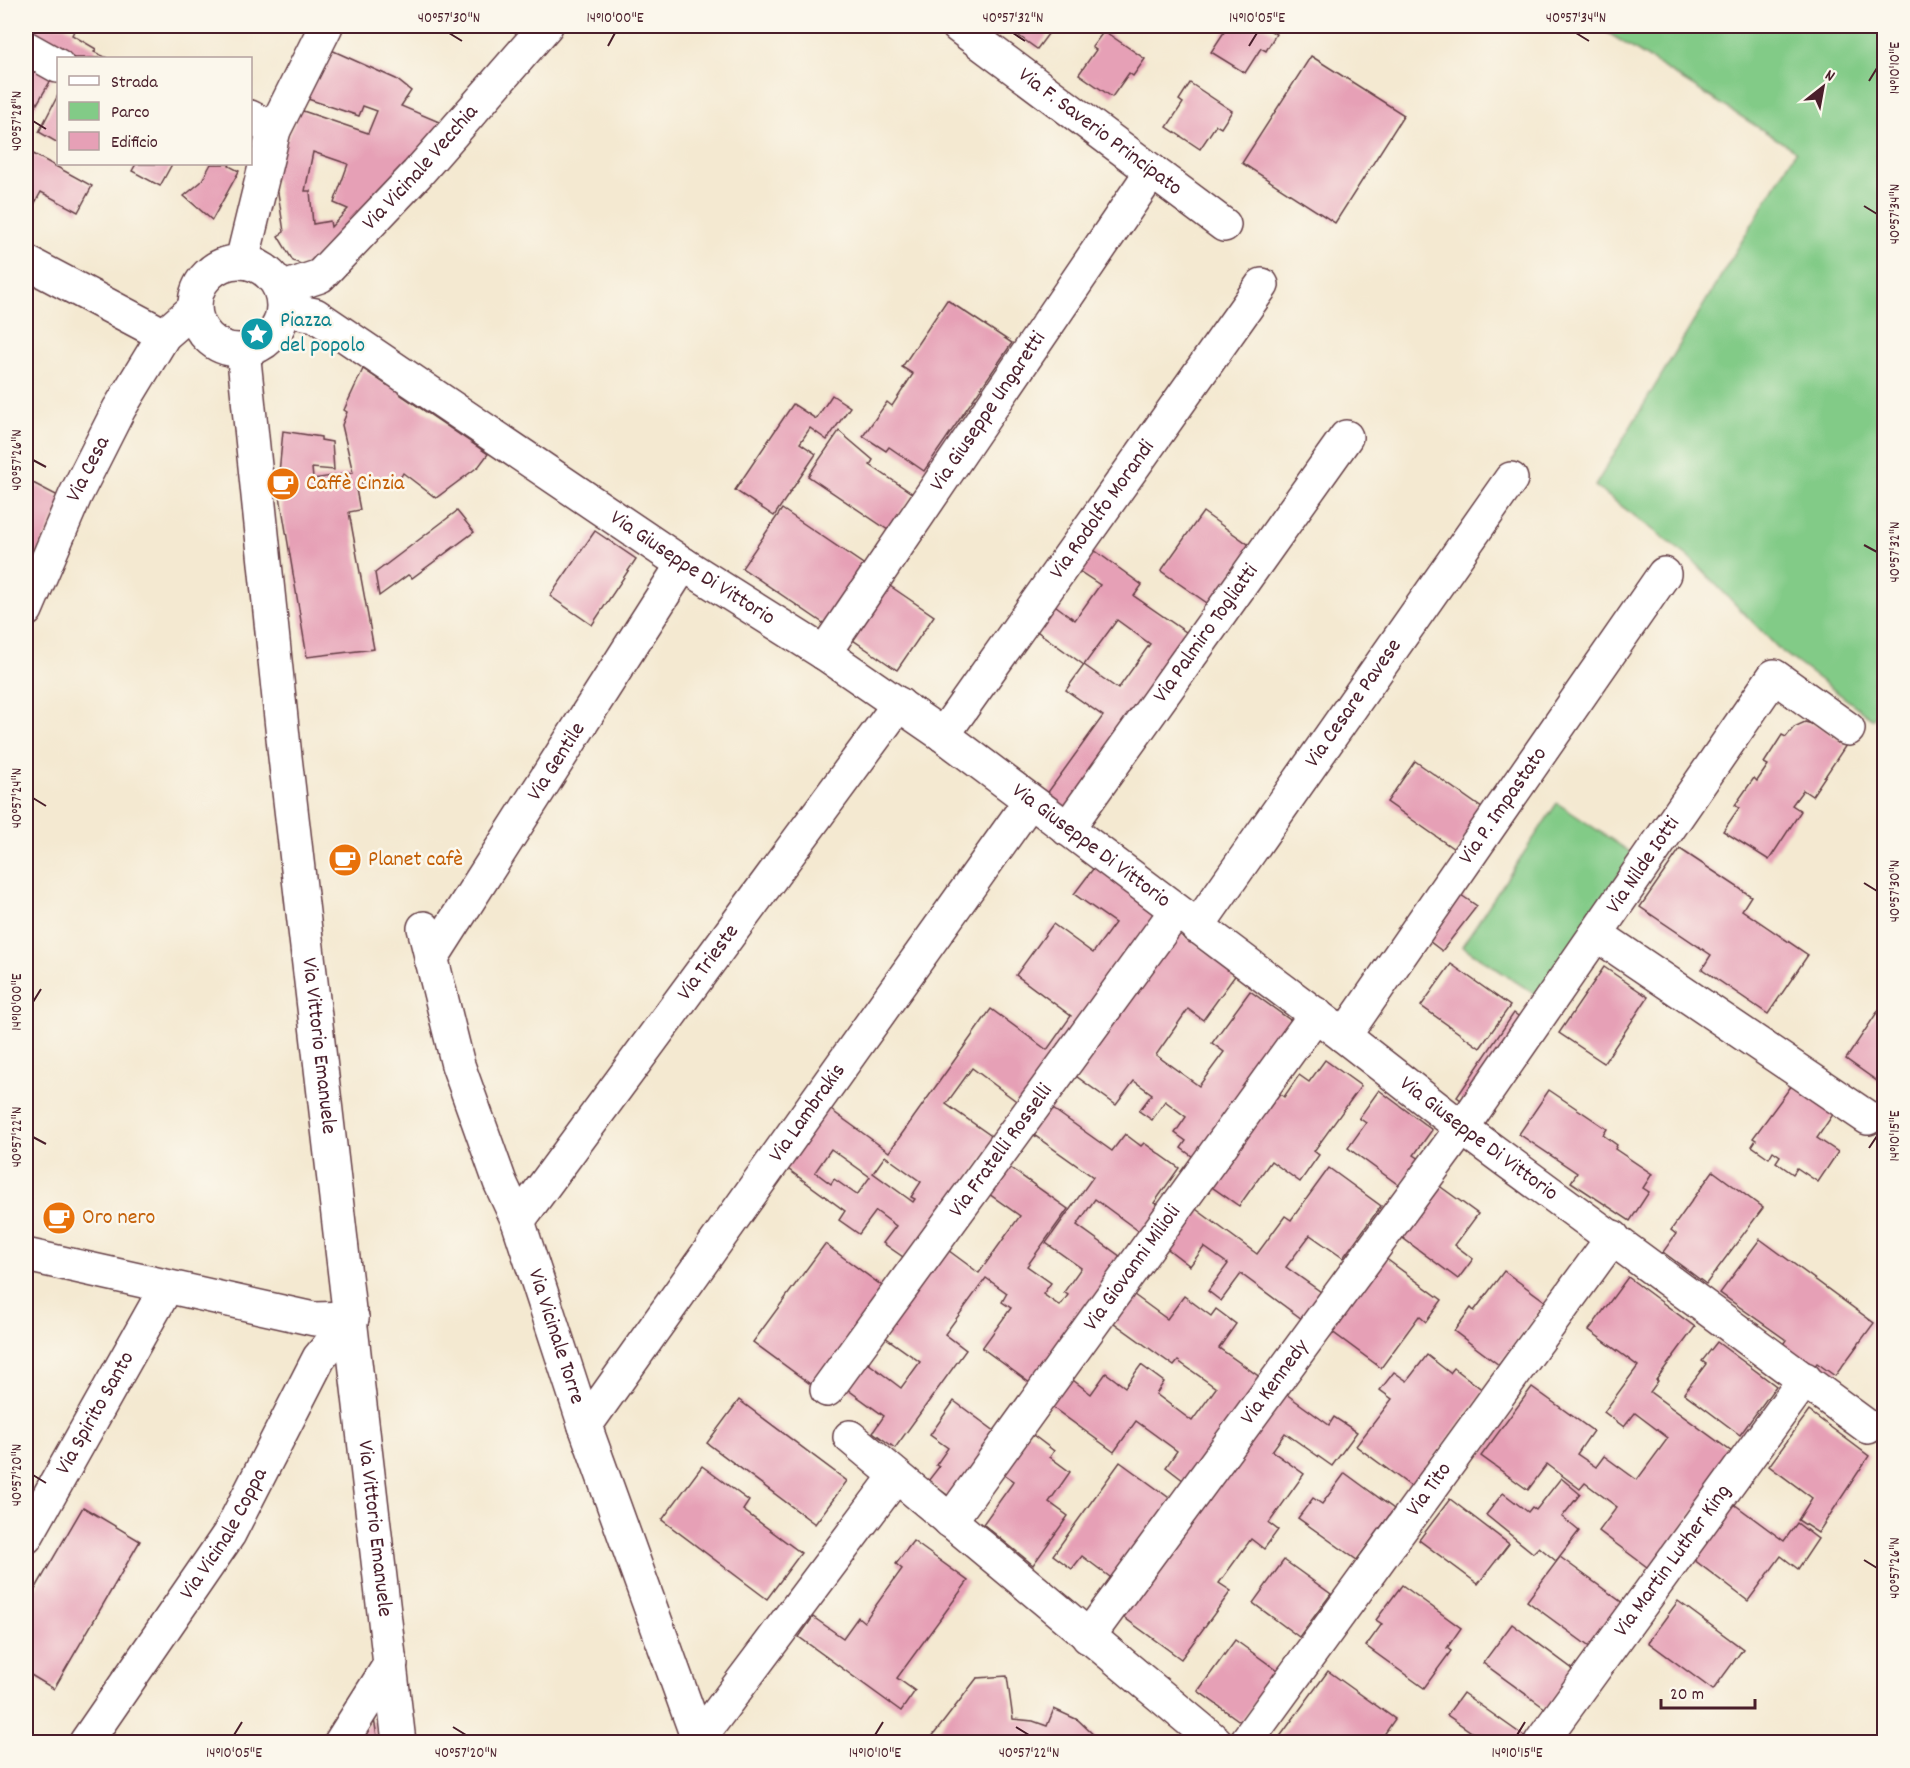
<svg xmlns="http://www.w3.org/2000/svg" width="1910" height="1768" viewBox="0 0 1910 1768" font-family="Dekko,sans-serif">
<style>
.green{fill:#82cb87;stroke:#667559;stroke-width:1.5}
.building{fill:#e6a0b6;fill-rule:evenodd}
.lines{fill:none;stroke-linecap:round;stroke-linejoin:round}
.minor-casing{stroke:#643d44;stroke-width:36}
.minor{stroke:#fff;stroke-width:33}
.ticks{fill:none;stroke:#4a1f2b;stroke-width:2}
.labels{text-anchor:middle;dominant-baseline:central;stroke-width:5;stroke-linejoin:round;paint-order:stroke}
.street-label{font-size:22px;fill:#4a1f2b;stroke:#fbf7ec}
.culture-label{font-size:22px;fill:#0d838f;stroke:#fbf7ec;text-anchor:start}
.food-label{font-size:22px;fill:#c56008;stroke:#fbf7ec;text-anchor:start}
.neatline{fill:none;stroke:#4a1f2b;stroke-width:2}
.ticks-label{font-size:15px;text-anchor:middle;fill:#4a1f2b}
</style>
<rect width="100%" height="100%" fill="#fbf7ec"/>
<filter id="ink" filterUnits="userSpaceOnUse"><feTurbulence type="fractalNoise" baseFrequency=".0167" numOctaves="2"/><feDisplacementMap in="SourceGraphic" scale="12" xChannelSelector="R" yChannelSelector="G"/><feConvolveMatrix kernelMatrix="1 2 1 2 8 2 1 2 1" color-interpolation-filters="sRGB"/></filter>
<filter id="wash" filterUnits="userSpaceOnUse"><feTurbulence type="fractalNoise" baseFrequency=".008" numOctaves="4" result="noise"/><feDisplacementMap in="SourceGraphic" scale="24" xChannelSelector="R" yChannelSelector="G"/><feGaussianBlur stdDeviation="1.35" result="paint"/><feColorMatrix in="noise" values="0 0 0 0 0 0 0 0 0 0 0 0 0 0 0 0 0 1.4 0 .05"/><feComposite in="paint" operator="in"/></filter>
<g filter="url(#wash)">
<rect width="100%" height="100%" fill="#f4e9d1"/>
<!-- green -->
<g class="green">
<polygon points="1597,26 1874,26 1884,32 1884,697 1873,719 1780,650 1689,557 1595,486 1796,151"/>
<polygon points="1557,803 1633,854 1539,997 1462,946"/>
</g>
<g id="blocks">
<!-- building -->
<g class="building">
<polygon points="26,26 64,26 74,31 72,35 96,49 94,52 107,58 62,58 26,38"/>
<polygon points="1005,26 1061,26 1058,29 1054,26 1037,49"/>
<polygon points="1228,26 1263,26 1276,34 1266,51 1261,48 1245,73 1211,52"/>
<polygon points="1104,31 1145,59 1133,76 1129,73 1112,97 1079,74 1096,50 1092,47"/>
<path d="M 329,49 L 396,79 L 411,91 L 401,106 L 451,127 L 306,266 L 293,261 L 278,236 L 284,232 L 276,180 L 271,176 L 300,110 L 368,133 L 377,111 L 363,106 L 359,116 L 305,98 ZM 313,152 L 348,164 L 334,203 L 348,209 L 331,227 L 330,221 L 313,224 L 310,191 L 305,191 Z"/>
<polygon points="1311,56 1404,115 1335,223 1242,163"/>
<polygon points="26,58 54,75 34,109 26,104"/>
<polygon points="1190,83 1232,111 1221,128 1216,125 1200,149 1167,127 1183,103 1179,100"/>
<polygon points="58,95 58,143 39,132"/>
<polygon points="26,150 92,186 78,212 41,192 26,219"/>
<polygon points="136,164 172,164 160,186 132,171"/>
<polygon points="211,164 230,164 229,166 239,171 212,220 184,196 201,182"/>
<polygon points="947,300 1012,343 924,471 889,447 886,451 863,436 887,402 892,406 913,374 902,367"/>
<polygon points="363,369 387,385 390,382 403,390 401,395 488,454 479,466 436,498 403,473 395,487 381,479 355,484 360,510 349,512 374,649 307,657 278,484 283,431 321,437 321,440 332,442 334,470 312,468 313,479 353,473 342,425 347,412 344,410"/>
<polygon points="832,395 850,407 827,440 810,428 800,443 816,454 774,516 735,490 793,404 816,419"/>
<polygon points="839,431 873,460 870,465 913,494 888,530 808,476"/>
<polygon points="33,483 64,499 26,576 26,494"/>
<polygon points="782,509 869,568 829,627 742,568"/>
<polygon points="457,511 474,532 412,578 408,575 379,596 375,573"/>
<polygon points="1203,512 1252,547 1210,605 1161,571"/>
<polygon points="595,531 636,559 592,625 550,596"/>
<polygon points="1094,550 1142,585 1134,596 1193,637 1069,812 1046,795 1103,716 1066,690 1084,665 1118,689 1150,644 1117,620 1084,665 1034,629 1052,603 1075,620 1100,585 1079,571"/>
<polygon points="887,584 934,616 897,670 850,638"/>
<polygon points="1805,722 1819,726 1846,745 1812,796 1803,790 1792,805 1801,811 1769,860 1723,831 1739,808 1735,805 1754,778 1757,781 1768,765 1764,763 1782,735 1786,737 1794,727"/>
<polygon points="1415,761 1486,811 1457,851 1387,802"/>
<polygon points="1680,849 1751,896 1742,910 1808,955 1768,1014 1702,969 1711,955 1640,907"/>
<path d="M 1096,865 L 1164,914 L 1023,1106 L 972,1068 L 946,1104 L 997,1140 L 909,1261 L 883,1243 L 896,1226 L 876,1211 L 859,1234 L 839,1220 L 845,1211 L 781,1164 L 824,1105 L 889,1152 L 991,1009 L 1047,1050 L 1071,1016 L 1016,975 L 1053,924 L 1093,953 L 1115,923 L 1074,894 ZM 831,1149 L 870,1177 L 857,1195 L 834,1179 L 831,1184 L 815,1172 ZM 885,1156 L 921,1182 L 911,1197 L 915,1199 L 913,1202 L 873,1173 Z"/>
<polygon points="1461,895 1477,906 1442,951 1429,941"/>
<polygon points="1173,927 1237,973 1203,1020 1188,1009 1156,1055 1199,1086 1224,1052 1212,1043 1250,991 1297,1025 1200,1162 1181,1148 1186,1141 1175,1133 1186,1117 1165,1101 1152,1120 1139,1111 1152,1094 1134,1081 1116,1105 1069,1071"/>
<polygon points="1451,964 1510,1006 1480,1048 1421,1006"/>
<polygon points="1604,967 1648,997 1604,1063 1559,1033"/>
<polygon points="1884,1002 1884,1086 1846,1059"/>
<polygon points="1514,1013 1525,1021 1468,1105 1457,1097"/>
<polygon points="1325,1060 1361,1086 1314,1151 1319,1155 1300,1182 1271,1161 1239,1206 1209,1185 1277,1092 1284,1097 1299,1075 1309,1082"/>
<polygon points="1792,1085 1834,1113 1817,1138 1838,1152 1818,1182 1797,1168 1793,1174 1776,1162 1780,1156 1773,1151 1769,1158 1752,1146 1756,1140 1753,1138"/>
<polygon points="1379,1090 1432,1130 1414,1155 1420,1159 1400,1186 1348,1148 1366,1123 1359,1118"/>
<polygon points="1549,1090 1607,1129 1603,1135 1617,1145 1615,1149 1652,1174 1643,1188 1649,1192 1630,1221 1571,1182 1577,1173 1519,1134"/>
<polygon points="1046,1104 1112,1151 1125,1134 1141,1146 1144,1143 1179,1168 1154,1203 1163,1208 1144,1235 1095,1199 1077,1225 1128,1262 1034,1386 982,1348 1011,1308 1002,1302 1007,1293 986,1278 945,1334 966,1350 895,1448 873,1432 884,1416 840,1384 860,1357 901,1388 920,1362 878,1332 941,1245 979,1273 1020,1216 982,1189 1002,1162 1068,1209 1027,1266 1051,1283 1043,1294 1060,1306 1068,1295 1064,1292 1081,1268 1046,1243 1093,1177 1027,1130"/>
<polygon points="1329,1168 1381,1206 1343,1258 1310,1235 1286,1267 1321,1292 1302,1319 1241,1274 1221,1301 1208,1291 1228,1264 1204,1247 1190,1266 1164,1246 1193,1207 1257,1254 1285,1216 1291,1220"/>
<polygon points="1713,1171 1763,1208 1706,1284 1663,1252 1676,1234 1671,1230"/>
<polygon points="1434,1182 1478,1214 1455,1245 1473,1259 1458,1279 1396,1233"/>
<polygon points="1760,1239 1874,1323 1835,1376 1817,1363 1812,1370 1781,1347 1786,1340 1720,1293"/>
<polygon points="825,1244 889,1291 817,1389 753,1342"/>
<polygon points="1381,1255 1442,1300 1426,1322 1419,1316 1381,1368 1327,1328"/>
<polygon points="1504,1271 1546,1302 1499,1365 1454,1331 1471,1308 1474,1311"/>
<polygon points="1628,1277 1695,1327 1656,1380 1658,1381 1650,1392 1736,1455 1651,1570 1599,1531 1617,1507 1585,1483 1580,1489 1547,1464 1528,1490 1481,1456 1532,1387 1593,1431 1577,1454 1596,1467 1604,1456 1637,1480 1668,1438 1635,1413 1624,1427 1604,1412 1638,1366 1589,1330"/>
<polygon points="1130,1292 1167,1319 1184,1296 1211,1316 1216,1309 1236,1324 1219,1348 1264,1380 1188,1484 1166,1467 1177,1451 1136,1421 1114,1452 1048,1404 1069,1377 1091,1394 1106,1373 1125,1387 1141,1365 1164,1382 1156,1394 1192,1421 1216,1388 1178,1361 1174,1366 1110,1320"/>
<polygon points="1717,1342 1776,1386 1740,1435 1684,1393 1706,1364 1702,1361"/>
<polygon points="1427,1355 1450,1373 1454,1368 1484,1391 1412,1487 1356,1446 1392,1399 1380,1390 1394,1372 1407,1381"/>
<polygon points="1282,1391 1329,1425 1334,1417 1357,1432 1332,1466 1285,1433 1272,1451 1304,1474 1269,1523 1278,1530 1264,1549 1251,1539 1219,1583 1231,1591 1181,1659 1118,1613"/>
<polygon points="739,1400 847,1481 815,1524 707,1443"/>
<polygon points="954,1401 1000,1435 953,1499 928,1481 939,1467 936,1465 948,1448 930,1435"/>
<polygon points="1809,1411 1869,1456 1818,1533 1798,1520 1812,1498 1769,1466"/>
<polygon points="1029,1432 1054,1451 1050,1457 1070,1472 1049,1502 1068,1516 1033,1565 983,1524 1014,1481 1001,1472"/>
<polygon points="1120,1462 1176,1503 1118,1583 1082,1556 1072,1569 1053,1555"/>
<polygon points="702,1466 749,1501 743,1510 801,1553 767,1599 662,1520"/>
<polygon points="1345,1473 1394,1509 1357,1560 1298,1518 1313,1498 1322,1504"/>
<polygon points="1561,1478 1580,1494 1562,1517 1579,1531 1556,1561 1539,1547 1533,1553 1486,1515 1503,1493 1528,1512 1532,1507 1536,1510"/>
<polygon points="1450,1499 1509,1544 1478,1584 1419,1540"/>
<polygon points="1734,1504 1784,1541 1797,1523 1818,1539 1798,1569 1781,1556 1748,1601 1693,1559"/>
<polygon points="83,1507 140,1541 54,1689 26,1672 26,1605"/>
<polygon points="913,1541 968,1581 897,1678 915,1691 901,1711 799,1637 813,1617 843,1638 858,1617 864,1622 902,1569 896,1564"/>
<polygon points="1560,1557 1624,1604 1591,1648 1527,1601"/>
<polygon points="1284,1560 1331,1594 1299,1637 1253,1603"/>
<polygon points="1402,1585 1461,1628 1447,1648 1451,1651 1424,1688 1366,1646 1382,1624 1376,1620"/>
<polygon points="1678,1601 1743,1649 1713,1690 1648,1642"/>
<polygon points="1512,1624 1574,1670 1546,1709 1483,1663"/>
<polygon points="1235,1640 1278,1671 1241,1722 1198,1691"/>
<polygon points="1328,1671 1395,1719 1379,1742 1276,1742"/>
<polygon points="1007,1676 1013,1719 1033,1721 1047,1726 1054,1709 1078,1720 1101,1742 928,1742 977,1678"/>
<polygon points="1463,1693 1528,1739 1526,1742 1472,1742 1477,1736 1447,1715"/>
<polygon points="374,1719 378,1742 352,1742"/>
</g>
</g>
</g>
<g filter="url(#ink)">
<use href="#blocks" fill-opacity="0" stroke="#643d44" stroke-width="1.5"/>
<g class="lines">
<defs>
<g id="minor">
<path id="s1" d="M 958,26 L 1224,225"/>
<polyline points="26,48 58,66"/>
<polyline points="250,117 274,130"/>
<polyline points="242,261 274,130 326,26"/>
<circle cx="239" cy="306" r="44"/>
<polyline points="26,262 164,335"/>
<path id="s2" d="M 281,289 L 320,276 L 417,174 L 546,26"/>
<path id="s3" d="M 284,309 L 315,315 L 683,564 L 824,653 L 943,735 L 1344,1036 L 1462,1128 L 1868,1427"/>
<path id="s4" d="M 243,350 L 285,757 L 399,1742"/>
<path id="s5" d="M 26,610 L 75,496 L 119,409 L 164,335 L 194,309"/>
<path id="s6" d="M 824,653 L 1152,171"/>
<path id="s7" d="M 943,735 L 1262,285"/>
<path id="s8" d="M 1067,829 L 1346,437"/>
<path id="s9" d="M 1197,927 L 1511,479"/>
<path id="s10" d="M 424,928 L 458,1065 L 500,1182 L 518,1221 L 585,1426 L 699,1742"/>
<polyline points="1596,934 1868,1118"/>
<path id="s11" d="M 431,959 L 683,564"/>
<path id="s12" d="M 1344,1036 L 1664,574"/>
<path id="s13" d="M 518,1221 L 899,704"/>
<polyline points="26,1255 314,1319 352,1318"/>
<path id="s14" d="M 827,1390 L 1176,911"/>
<path id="s15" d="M 585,1426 L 1030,801"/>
<polyline points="850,1437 1216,1742"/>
<path id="s16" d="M 950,1521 L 1316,1014"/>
<path id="s17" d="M 26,1537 L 166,1288"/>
<path id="s18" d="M 1088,1637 L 1462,1128 L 1774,676 L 1848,729"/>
<polyline points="698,1740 896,1476"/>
<path id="s19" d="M 86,1742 L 229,1534 L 319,1358 L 352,1318"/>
<polyline points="341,1742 391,1663"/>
<path id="s20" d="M 1246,1742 L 1613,1237"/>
<path id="s21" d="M 1541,1742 L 1805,1379"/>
</g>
</defs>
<!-- minor casing -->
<use href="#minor" class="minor-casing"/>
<!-- minor -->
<use href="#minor" class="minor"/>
</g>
</g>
<!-- ticks -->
<path class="ticks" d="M 449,33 L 462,41M 1013,33 L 1025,41M 1576,33 L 1589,41M 608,46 L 615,33M 1249,46 L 1257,33M 1869,81 L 1877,68M 33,121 L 46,129M 1864,206 L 1877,214M 33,460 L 46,467M 1864,545 L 1877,552M 33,798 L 46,806M 1864,883 L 1877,891M 33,1002 L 41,989M 33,1137 L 46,1144M 1869,1148 L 1877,1136M 33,1475 L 46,1483M 1864,1560 L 1877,1568M 453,1727 L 466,1735M 1016,1727 L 1029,1735M 234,1735 L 242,1722M 875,1735 L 883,1722M 1517,1735 L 1525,1722"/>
<!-- icons -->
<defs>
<symbol id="sight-disc" viewBox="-11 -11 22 22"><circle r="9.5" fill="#0f9aa8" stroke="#fbf7ec"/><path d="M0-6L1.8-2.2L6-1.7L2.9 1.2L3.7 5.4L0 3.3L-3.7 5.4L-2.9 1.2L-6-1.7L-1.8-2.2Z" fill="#fff"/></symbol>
<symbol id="cafe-disc" viewBox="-11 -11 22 22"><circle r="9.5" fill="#e8710a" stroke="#fbf7ec"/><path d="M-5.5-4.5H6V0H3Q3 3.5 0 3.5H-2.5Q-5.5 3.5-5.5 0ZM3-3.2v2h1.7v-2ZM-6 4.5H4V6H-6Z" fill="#fff"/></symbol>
</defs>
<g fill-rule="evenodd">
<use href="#sight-disc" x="238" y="315" width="38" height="38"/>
<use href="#cafe-disc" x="264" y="465" width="38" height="38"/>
<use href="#cafe-disc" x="326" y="841" width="38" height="38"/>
<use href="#cafe-disc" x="40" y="1199" width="38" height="38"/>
</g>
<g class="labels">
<!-- street labels -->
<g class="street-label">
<text stroke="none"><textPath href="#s1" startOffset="177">Via F. Saverio Principato</textPath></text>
<text stroke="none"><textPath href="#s2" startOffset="189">Via Vicinale Vecchia</textPath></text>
<text stroke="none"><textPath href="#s6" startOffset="292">Via Giuseppe Ungaretti</textPath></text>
<text stroke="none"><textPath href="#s5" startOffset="154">Via Cesa</textPath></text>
<text stroke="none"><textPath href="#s7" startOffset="276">Via Rodolfo Morandi</textPath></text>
<text stroke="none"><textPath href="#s3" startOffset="486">Via Giuseppe Di Vittorio</textPath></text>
<text stroke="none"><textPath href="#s8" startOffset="240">Via Palmiro Togliatti</textPath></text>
<text stroke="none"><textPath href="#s9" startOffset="273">Via Cesare Pavese</textPath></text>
<text stroke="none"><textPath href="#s11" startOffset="234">Via Gentile</textPath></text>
<text stroke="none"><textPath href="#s12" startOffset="280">Via P. Impastato</textPath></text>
<text stroke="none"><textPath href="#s3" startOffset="972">Via Giuseppe Di Vittorio</textPath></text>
<text stroke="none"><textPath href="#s18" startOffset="951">Via Nilde Iotti</textPath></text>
<text stroke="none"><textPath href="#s13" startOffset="321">Via Trieste</textPath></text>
<text stroke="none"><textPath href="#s4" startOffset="700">Via Vittorio Emanuele</textPath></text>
<text stroke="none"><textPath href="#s15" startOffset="384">Via Lambrakis</textPath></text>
<text stroke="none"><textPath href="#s3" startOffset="1458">Via Giuseppe Di Vittorio</textPath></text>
<text stroke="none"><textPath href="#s14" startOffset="296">Via Fratelli Rosselli</textPath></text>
<text stroke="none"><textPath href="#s16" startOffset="312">Via Giovanni Milioli</textPath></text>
<text stroke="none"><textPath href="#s10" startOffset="430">Via Vicinale Torre</textPath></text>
<text stroke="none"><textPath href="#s18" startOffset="316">Via Kennedy</textPath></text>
<text stroke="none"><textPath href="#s17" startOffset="142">Via Spirito Santo</textPath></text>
<text stroke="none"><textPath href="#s20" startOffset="312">Via Tito</textPath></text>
<text stroke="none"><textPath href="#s4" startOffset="1186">Via Vittorio Emanuele</textPath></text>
<text stroke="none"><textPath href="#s19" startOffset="250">Via Vicinale Coppa</textPath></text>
<text stroke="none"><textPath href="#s21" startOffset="224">Via Martin Luther King</textPath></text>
</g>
<!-- culture labels -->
<g class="culture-label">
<text x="280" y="321">Piazza<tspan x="280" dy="25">del popolo</tspan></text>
</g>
<!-- food labels -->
<g class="food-label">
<text x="306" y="484">Caffè Cinzia</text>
<text x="368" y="860">Planet cafè</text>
<text x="82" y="1218">Oro nero</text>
</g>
</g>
<!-- margin -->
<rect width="1910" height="1768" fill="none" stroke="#fbf7ec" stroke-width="66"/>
<!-- legend -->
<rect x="57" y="57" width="195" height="108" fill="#fbf7ec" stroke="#b4a19f" stroke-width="1.5"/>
<rect x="69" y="76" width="30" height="9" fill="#ffffff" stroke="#b4a19f" stroke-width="1.5"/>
<text x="111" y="87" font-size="18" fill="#4a1f2b">Strada</text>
<rect x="69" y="102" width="30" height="18" fill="#82cb87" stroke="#b4a19f" stroke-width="1.5"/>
<text x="111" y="117" font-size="18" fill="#4a1f2b">Parco</text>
<rect x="69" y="132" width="30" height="18" fill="#e6a0b6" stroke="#b4a19f" stroke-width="1.5"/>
<text x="111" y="147" font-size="18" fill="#4a1f2b">Edificio</text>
<!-- north arrow -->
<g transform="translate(1823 87) rotate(31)" stroke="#fbf7ec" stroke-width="4.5" paint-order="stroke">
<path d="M0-4.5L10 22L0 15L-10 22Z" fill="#4a1f2b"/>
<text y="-9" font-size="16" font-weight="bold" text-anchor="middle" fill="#4a1f2b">N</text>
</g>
<!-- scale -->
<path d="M1661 1699v9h94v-9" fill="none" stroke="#4a1f2b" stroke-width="3"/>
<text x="1670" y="1699" font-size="18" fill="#4a1f2b" stroke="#fbf7ec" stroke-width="4.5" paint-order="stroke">20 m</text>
<rect x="33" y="33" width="1844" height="1702" class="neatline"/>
<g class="ticks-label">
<text x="449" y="22">40°57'30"N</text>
<text x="615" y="22">14°10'00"E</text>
<text x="1013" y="22">40°57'32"N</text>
<text x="1257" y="22">14°10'05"E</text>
<text x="1576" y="22">40°57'34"N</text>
<text transform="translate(1894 68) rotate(-90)" y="5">14°10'10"E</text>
<text transform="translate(16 121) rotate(-90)" y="5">40°57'28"N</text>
<text transform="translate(1894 214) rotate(-90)" y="5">40°57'34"N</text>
<text transform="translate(16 460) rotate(-90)" y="5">40°57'26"N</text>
<text transform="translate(1894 552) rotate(-90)" y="5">40°57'32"N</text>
<text transform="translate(16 798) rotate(-90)" y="5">40°57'24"N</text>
<text transform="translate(1894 891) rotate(-90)" y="5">40°57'30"N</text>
<text transform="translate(16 1002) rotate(-90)" y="5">14°10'00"E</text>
<text transform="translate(1894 1136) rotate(-90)" y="5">14°10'15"E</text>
<text transform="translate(16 1137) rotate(-90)" y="5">40°57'22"N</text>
<text transform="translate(16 1475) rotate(-90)" y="5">40°57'20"N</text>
<text transform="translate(1894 1568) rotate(-90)" y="5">40°57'26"N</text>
<text x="234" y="1757">14°10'05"E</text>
<text x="466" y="1757">40°57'20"N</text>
<text x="875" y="1757">14°10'10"E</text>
<text x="1029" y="1757">40°57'22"N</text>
<text x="1517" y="1757">14°10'15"E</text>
</g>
</svg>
